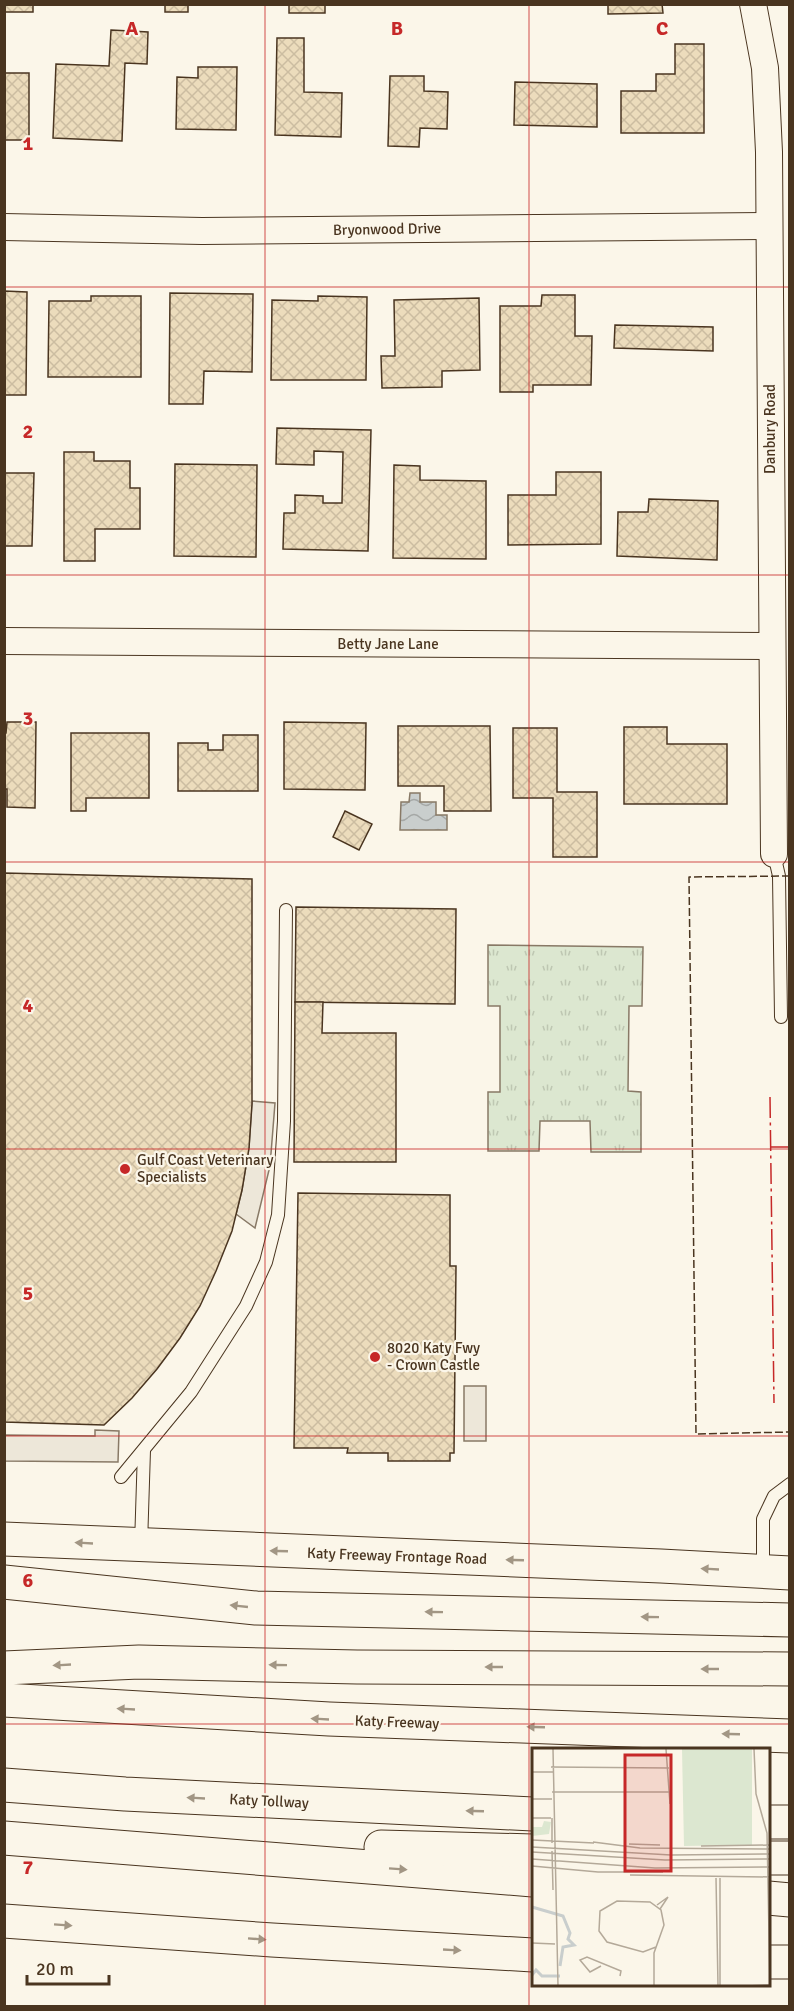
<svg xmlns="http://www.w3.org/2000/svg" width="794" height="2011" viewBox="0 0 794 2011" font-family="Signika,sans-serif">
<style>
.grass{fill:url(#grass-tufts);stroke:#887966;stroke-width:1.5}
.parking{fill:#ede7d9;stroke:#887966;stroke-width:1.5}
.water{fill:url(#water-waves);stroke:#887966;stroke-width:1.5}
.building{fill:url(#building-cross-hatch);stroke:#4a3520;stroke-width:1.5}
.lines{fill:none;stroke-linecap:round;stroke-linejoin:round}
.lane-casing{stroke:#4a3520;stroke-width:14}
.street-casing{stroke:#4a3520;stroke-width:28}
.secondary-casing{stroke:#4a3520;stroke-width:35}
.highway-casing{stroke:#4a3520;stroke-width:35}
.lane{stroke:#fbf6e9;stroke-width:12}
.street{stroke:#fbf6e9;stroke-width:26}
.secondary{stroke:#fbf6e9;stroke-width:33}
.highway{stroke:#fbf6e9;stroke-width:33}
.fence{stroke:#4a3520;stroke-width:1.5;stroke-dasharray:8 3;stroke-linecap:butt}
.power{stroke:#c62828;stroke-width:1.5;stroke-dasharray:21 4.5 3 4.5;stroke-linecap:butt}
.oneway{fill:#a29684}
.grid{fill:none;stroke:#c62828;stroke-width:1.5;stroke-opacity:0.55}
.poi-dot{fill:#c62828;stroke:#fbf6e9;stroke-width:2}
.labels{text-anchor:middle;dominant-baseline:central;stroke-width:4.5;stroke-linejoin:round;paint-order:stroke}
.street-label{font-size:15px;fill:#4a3520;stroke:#fbf6e9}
.poi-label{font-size:15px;fill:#4a3520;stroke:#fbf6e9;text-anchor:start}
.inset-river{fill:none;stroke:#c9cecd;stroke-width:3}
.inset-road{fill:none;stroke:#b4a999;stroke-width:1.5}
.view{fill:#c62828;fill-opacity:0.15;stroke:#c62828;stroke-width:3}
.inset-edge{fill:none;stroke:#4a3520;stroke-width:3}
.grid-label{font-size:20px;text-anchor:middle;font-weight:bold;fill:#c62828;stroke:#fbf6e9;stroke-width:4.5;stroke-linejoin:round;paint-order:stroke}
</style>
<defs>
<pattern id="grass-tufts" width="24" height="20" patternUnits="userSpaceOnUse" patternTransform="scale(1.5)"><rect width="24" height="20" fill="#dce7d0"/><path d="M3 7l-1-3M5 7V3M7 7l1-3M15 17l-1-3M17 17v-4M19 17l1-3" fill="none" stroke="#bec7b2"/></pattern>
<pattern id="water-waves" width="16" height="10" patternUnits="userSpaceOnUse" patternTransform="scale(1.5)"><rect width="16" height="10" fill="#c9cecd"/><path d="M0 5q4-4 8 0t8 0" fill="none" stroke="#a5a8a6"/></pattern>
<pattern id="building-cross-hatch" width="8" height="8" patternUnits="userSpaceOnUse" patternTransform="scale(1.5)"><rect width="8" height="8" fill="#ecdcbc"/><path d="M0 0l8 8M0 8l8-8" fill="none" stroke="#ccbda1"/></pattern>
</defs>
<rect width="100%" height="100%" fill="#fbf6e9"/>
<!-- grass -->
<polygon class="grass" points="488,945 643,947 642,1006 629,1006 628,1091 641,1092 641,1152 591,1152 590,1121 540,1121 539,1151 488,1151 488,1092 500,1092 500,1006 488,1006"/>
<!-- parking -->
<g class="parking">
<polygon points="252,1101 275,1103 270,1166 255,1228 236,1214 242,1190 249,1148"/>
<rect x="464" y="1386" width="22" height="55"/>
<polygon points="95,1430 119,1431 118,1462 5,1461 5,1435 95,1436"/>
</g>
<!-- water -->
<polygon class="water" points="410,793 420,793 420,802 436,802 436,815 447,815 447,830 400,830 401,802 409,802"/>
<!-- building -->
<g class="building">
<rect x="4" y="4" width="29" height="8"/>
<rect x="165" y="4" width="23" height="8"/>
<rect x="289" y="4" width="36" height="9"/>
<polygon points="608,4 662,4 663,13 608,14"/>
<polygon points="111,30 148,32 147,64 125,63 122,141 53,138 56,64 109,66"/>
<polygon points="277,38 304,38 304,92 342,93 341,137 275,135"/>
<polygon points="675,44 704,44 704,133 621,133 621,91 656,91 656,74 675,74"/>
<polygon points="198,67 237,67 236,130 176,129 177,77 198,78"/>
<rect x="4" y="73" width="25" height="67"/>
<polygon points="390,76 424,76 424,91 448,92 447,129 420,128 419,147 388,146"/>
<polygon points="515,82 597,84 597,127 514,125"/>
<polygon points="4,291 27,292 26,395 4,395"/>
<polygon points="170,293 253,294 252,372 204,371 203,404 169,404"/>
<polygon points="542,295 575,295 575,336 592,336 591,385 533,385 533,392 500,392 500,306 541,306"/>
<polygon points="91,296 141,296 141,377 48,377 49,301 91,301"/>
<polygon points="318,296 367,297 366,380 271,380 272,300 318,301"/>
<polygon points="479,298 480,370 442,371 442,387 382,388 381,356 395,356 394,300"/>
<polygon points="615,325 713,327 713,351 614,348"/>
<polygon points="277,428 371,430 368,551 283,549 284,513 295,513 295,495 323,496 323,503 342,503 343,452 314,451 314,465 276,464"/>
<polygon points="64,452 94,452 94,461 130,461 130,488 140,488 140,529 95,529 95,561 64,561"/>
<polygon points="175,464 257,465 256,557 174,556"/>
<polygon points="394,465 420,466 420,480 486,481 486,559 393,558"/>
<polygon points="556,472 601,472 601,544 508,545 508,495 556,495"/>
<polygon points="4,473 34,473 32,546 4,546"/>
<polygon points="649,499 718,501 717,560 617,556 618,512 648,512"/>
<polygon points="7,722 36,722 35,808 7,807 7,789 4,789 4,733 6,733"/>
<polygon points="284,722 366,723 365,790 284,789"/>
<polygon points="398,726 490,726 491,811 444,811 444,786 398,786"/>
<polygon points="624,727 667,727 667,744 727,744 727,804 624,804"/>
<polygon points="513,728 557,728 557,792 597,792 597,857 553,857 553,798 513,798"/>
<polygon points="71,733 149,733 149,798 86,798 86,811 71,811"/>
<polygon points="223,735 258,735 258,791 178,791 178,743 208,743 208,750 223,750"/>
<polygon points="345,811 372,824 359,850 333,837"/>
<polygon points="4,873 252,879 252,1104 249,1148 242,1190 232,1231 216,1271 200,1306 180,1338 157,1369 132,1398 104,1425 4,1422"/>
<polygon points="296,907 456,909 455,1004 295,1002"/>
<polygon points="295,1002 323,1002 322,1033 396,1033 396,1162 294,1162"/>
<polygon points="298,1193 450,1195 450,1266 456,1266 454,1453 450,1453 450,1461 388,1461 388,1453 347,1453 348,1448 294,1448"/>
</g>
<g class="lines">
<defs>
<g id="lane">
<polyline points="774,854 779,876 781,1017"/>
<polyline points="121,1477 191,1392 246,1306 266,1262 278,1215 284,1121 286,910"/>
<polyline points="141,1545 144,1450"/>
<polyline points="763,1571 763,1519 774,1496 790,1484"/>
</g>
<g id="street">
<polyline points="753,4 765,68 769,152 774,854"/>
<polyline points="4,227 202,231 769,226"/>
<polyline points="4,641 771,646"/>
</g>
<polyline id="secondary" points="4,1539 661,1566 790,1573"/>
<g id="highway">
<polyline points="4,1582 256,1608 790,1620"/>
<polyline points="4,1668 139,1662 357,1667 790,1669"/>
<polyline points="4,1700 329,1719 790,1736"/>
<polyline points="4,1785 125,1794 533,1814"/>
<polyline points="768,1822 790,1822"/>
<polyline points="4,1838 533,1880"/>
<polyline points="381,1847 533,1851"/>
<polyline points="768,1858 790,1858"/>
<polyline points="768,1898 790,1900"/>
<polyline points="4,1921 272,1940 533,1955"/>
<polyline points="768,1962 790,1962"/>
</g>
</defs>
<!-- lane casing -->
<use href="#lane" class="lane-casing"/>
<!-- street casing -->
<use href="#street" class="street-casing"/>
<!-- secondary casing -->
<use href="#secondary" class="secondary-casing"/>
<!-- highway casing -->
<use href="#highway" class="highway-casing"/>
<!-- lane -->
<use href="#lane" class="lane"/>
<!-- street -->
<use href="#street" class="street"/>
<!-- secondary -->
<use href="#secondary" class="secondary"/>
<!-- highway -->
<use href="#highway" class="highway"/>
<!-- fence -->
<polyline class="fence" points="790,876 689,877 696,1434 790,1432"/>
<!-- power -->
<g class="power">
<polyline points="770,1097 774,1403"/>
<polyline points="771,1147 790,1147"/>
</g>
</g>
<!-- one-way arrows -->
<defs><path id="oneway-solid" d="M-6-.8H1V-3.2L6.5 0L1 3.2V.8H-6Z" transform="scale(1.5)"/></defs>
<g class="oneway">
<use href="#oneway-solid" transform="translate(84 1543) rotate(-177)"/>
<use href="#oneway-solid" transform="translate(279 1551) rotate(-178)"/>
<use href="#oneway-solid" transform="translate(515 1560) rotate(-178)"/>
<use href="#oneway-solid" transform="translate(710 1569) rotate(-177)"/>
<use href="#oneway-solid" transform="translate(239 1606) rotate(-174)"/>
<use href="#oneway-solid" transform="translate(434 1612) rotate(-179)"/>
<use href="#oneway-solid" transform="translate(650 1617) rotate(-179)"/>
<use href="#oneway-solid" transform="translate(62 1665) rotate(177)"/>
<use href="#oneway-solid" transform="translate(278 1665) rotate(-179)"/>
<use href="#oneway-solid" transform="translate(494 1667) rotate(-180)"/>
<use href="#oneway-solid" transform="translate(710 1669) rotate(-180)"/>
<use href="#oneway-solid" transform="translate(126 1709) rotate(-177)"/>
<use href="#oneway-solid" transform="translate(320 1719) rotate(-177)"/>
<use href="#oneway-solid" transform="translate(536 1727) rotate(-178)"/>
<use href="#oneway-solid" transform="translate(731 1734) rotate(-178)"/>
<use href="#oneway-solid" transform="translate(196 1798) rotate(-177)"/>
<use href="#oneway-solid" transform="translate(475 1811) rotate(-178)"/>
<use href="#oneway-solid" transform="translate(398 1869) rotate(4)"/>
<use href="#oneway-solid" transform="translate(63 1925) rotate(4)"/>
<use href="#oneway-solid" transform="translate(257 1939) rotate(4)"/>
<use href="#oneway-solid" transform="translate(452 1950) rotate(3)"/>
</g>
<!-- grid -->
<path class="grid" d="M 265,4 L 265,2006M 529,4 L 529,2006M 4,287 L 790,287M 4,575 L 790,575M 4,862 L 790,862M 4,1149 L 790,1149M 4,1436 L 790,1436M 4,1724 L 790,1724"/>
<!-- markers -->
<g class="poi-dot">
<circle cx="125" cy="1169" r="6"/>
<circle cx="375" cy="1357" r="6"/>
</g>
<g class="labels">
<!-- street labels -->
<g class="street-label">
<text transform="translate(387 229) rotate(-1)">Bryonwood Drive</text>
<text transform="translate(770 429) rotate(-90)">Danbury Road</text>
<text x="388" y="644">Betty Jane Lane</text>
<text transform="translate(397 1556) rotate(2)">Katy Freeway Frontage Road</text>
<text transform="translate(397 1722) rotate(2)">Katy Freeway</text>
<text transform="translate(269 1801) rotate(3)">Katy Tollway</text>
</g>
<!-- poi labels -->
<g class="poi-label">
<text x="137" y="1160">Gulf Coast Veterinary<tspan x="137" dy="17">Specialists</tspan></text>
<text x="387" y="1348">8020 Katy Fwy<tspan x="387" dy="17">- Crown Castle</tspan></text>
</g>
</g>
<!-- overview -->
<g transform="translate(532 1748)">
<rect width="238" height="238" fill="#fbf6e9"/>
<path d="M 150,1 L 220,1 L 220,97 L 152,98 Z" fill="#dce7d0"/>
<path d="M 12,73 L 19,74 L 17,86 L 0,88 L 0,79 L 10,79 Z" fill="#dce7d0"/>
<path class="inset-river" d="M 0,159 L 31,168 L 38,185 L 36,191 L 42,197 L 31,199 L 28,218M 0,227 L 4,222 L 10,228 L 28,228"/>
<path class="inset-road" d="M 21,1 L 26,238M 134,1 L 138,56M 222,1 L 224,46 L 235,85 L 238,238M 19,19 L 137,20M 0,24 L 21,24M 20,44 L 138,44M 0,51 L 20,51M 0,70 L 19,70M 0,92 L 62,95M 61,94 L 108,100 L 239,101M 20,95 L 20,70M 97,96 L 128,97M 169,98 L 239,97M 0,99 L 139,107 L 239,106M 20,103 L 21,142M 0,104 L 133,112 L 239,111M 0,111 L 123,120 L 239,119M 0,118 L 66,124M 65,124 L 131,124M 98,127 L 239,129M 184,130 L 186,238M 188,130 L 188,238M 237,148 L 238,117M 125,157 L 136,149 L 128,161M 0,195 L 23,196M 69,218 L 58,224 L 48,212 L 55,209 L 89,223 L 88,228M 122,238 L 122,205 L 132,177 L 129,162 L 118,154 L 85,153 L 68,163 L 67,183 L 75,194 L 111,204 L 124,199M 214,238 L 239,237"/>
<path class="view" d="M 93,7 L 139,7 L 139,123 L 93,123 Z"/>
<rect width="238" height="238" class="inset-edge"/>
</g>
<g class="grid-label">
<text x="132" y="35">A</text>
<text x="397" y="35">B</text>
<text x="662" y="35">C</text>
<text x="28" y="150">1</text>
<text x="28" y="438">2</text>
<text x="28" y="725">3</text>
<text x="28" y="1012">4</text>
<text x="28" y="1300">5</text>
<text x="28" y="1587">6</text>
<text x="28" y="1874">7</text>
</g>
<!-- border -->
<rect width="794" height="2011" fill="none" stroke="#4a3520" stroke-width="12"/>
<!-- scale -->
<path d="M27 1975v9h82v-9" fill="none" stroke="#4a3520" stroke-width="3"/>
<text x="36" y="1975" font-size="18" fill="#4a3520" stroke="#fbf6e9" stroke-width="4.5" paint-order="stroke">20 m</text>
</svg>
